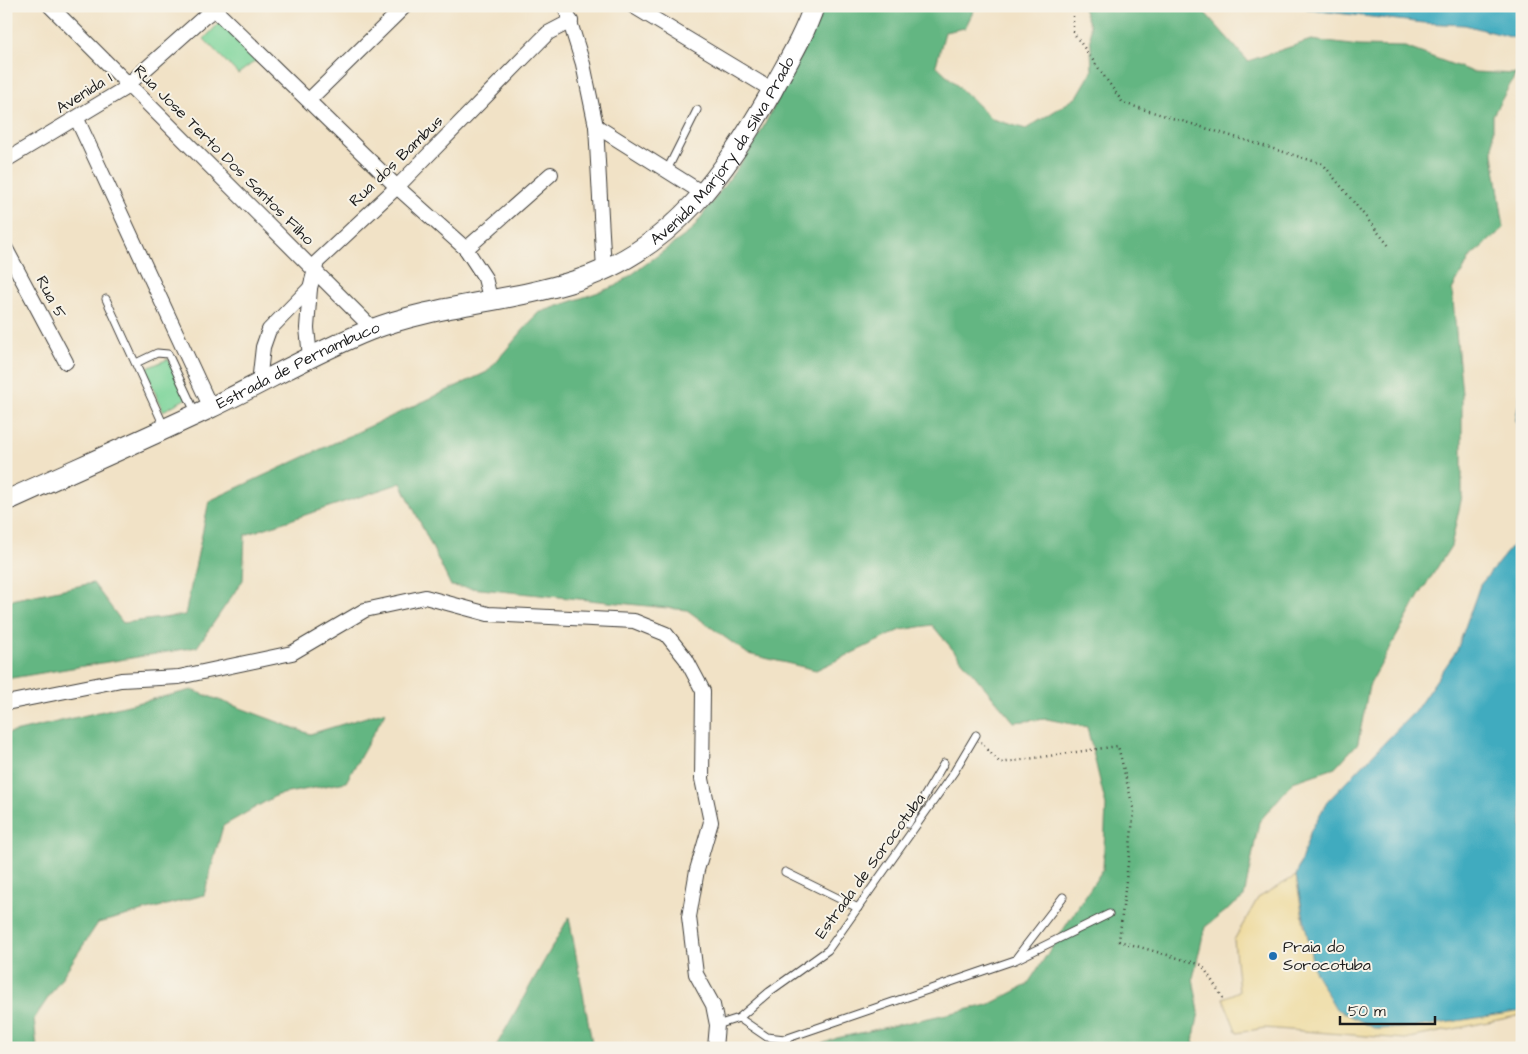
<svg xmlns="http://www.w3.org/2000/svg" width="1528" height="1054" viewBox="0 0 1528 1054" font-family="'Architects Daughter',sans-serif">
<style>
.green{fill:#7bd49a;stroke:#4c785b}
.forest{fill:#64b682;stroke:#40694f}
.sand{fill:#eeda9e;stroke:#857b5d}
.water{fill:#40abbf;stroke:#2e646e}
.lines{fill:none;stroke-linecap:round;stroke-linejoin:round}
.service-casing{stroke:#3c3a36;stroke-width:9}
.minor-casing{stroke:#3c3a36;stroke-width:16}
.secondary-casing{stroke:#3c3a36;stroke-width:22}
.path{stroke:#3c3a36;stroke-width:2.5;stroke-dasharray:1 4;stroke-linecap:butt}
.service{stroke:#fff;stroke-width:7}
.minor{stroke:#fff;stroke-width:14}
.secondary{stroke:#fff;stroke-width:20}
.poi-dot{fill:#1f6fb2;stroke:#f7f3e8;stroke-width:2}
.labels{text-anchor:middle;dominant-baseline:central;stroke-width:4;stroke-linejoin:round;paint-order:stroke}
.street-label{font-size:16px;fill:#1c1c1c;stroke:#f7f3e8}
.poi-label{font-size:16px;fill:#1c1c1c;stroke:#f7f3e8;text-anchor:start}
</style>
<rect width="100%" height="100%" fill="#f7f3e8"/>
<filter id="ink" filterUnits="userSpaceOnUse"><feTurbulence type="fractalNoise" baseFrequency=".02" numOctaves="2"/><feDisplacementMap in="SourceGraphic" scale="10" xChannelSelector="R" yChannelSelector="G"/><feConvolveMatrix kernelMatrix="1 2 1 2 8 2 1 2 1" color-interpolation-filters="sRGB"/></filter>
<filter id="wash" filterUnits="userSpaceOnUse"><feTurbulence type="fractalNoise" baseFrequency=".0096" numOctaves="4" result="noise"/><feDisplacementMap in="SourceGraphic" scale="20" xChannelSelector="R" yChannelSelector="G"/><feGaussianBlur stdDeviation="1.12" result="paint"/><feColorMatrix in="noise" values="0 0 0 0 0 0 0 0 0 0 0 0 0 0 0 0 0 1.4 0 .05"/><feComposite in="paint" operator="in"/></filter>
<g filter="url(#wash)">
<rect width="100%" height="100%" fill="#f1e2c6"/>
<!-- green -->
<g class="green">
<polygon points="224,18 262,56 238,74 204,39"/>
<polygon points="168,359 187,398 163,411 145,369"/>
</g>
<!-- forest -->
<g class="forest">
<polygon points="826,6 976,6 965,28 945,32 936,65 992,119 1026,129 1077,97 1092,71 1090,25 1082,6 1199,6 1248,61 1311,40 1359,46 1405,47 1473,72 1516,74 1493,115 1493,154 1504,228 1471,256 1452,290 1462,394 1462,496 1451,546 1419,596 1369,686 1358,743 1335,768 1293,782 1259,822 1244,897 1205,927 1193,978 1199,1012 1193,1042 1198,1048 812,1048 837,1038 988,1005 1027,985 1103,869 1106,806 1087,727 1047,719 1014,722 932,625 901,630 816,670 748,654 687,610 451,586 401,483 245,535 243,580 197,647 6,679 6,601 93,583 123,623 185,615 209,501 487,372 538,313 616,286 691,231 754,145"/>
<polygon points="192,690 310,734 386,711 346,782 277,795 223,826 204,895 98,923 34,1019 37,1048 6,1048 6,734"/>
<polygon points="569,917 593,1048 495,1048"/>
</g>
<!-- sand -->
<polygon class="sand" points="1296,876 1304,926 1376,1029 1417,1027 1517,1011 1522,1011 1522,1015 1405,1039 1264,1028 1237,1033 1223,998 1239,991 1234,940 1258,898"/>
<!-- water -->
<g class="water">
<polygon points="1301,6 1522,6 1522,40 1465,25 1424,23 1310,10"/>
<polygon points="1522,384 1522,466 1516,419"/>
<polygon points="1522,512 1522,1011 1417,1027 1376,1029 1336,1009 1314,971 1296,876 1311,830 1327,802 1415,711 1457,650 1480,585 1516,541"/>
</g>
</g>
<g filter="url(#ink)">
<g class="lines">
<defs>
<g id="service">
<polyline points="667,170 697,110"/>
<polyline points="106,299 164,426"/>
<polyline points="136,363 157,353 168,354 196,414"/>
<polyline points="908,824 944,763"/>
<polyline points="785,872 858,908"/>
<polyline points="1017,957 1063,897"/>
<polyline points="739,1018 767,1037 785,1039 1015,960 1109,914"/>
<polyline points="717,1025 739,1018 769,992 828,950 954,772 976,735"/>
</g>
<g id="minor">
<polyline points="50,6 373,329"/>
<polyline points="211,6 397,187 466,249 485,278 491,302"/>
<polyline points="565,6 583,64 596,126 604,270"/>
<polyline points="633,6 772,90"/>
<polyline points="309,100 405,6"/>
<polyline points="77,119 211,408"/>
<polyline points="596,126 704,194"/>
<polyline points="6,160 122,90 204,17 219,6"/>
<polyline points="6,249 66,362"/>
<polyline points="466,249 551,174"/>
<polyline points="310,357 307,328 310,288 317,262 397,187 539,42 548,33 571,21"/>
<polyline points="259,383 263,347 269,330 310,288"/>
<polyline points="6,703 121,680 179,677 292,653 365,610 425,597 488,614 634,621 666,634 686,659 703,691 702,779 711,822 697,870 689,917 696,974 713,1005 717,1025 715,1048"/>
</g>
<g id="secondary">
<path id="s1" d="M 6,501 C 74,470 142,440 210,408 C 263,383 315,352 370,330 C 437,304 510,302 578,280 C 674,248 724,174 772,91 C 787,63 804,36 814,6"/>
</g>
</defs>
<!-- service casing -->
<use href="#service" class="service-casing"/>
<!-- minor casing -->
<use href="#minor" class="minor-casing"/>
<!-- secondary casing -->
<use href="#secondary" class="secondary-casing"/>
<!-- path -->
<g class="path">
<polyline points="1073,6 1073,32 1123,103 1323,164 1389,246"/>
<polyline points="981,742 1000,763 1118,746 1134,811 1119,941 1202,965 1223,998"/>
</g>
<!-- service -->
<use href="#service" class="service"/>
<!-- minor -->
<use href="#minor" class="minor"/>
<!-- secondary -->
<use href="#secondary" class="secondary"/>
</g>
</g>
<!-- markers -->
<circle class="poi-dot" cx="1273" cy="956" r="5"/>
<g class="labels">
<!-- street labels -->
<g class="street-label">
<text transform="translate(84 93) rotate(-32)">Avenida 1</text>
<text stroke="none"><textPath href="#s1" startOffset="816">Avenida Marjory da Silva Prado</textPath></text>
<text transform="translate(224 155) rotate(45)">Rua Jose Terto Dos Santos Filho</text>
<text transform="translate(396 161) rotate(-44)">Rua dos Bambus</text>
<text transform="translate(51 297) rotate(62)">Rua 5</text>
<text stroke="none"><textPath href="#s1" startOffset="322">Estrada de Pernambuco</textPath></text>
<text transform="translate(870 866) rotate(-54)">Estrada de Sorocotuba</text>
</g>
<!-- poi labels -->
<g class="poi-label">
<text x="1283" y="947">Praia do<tspan x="1283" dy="18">Sorocotuba</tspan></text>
</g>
</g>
<!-- margin -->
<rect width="1528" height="1054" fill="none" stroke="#f7f3e8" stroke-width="25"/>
<!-- scale -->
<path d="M1340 1016v8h95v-8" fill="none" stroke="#1c1c1c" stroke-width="2.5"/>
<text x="1348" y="1016" font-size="15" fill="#1c1c1c" stroke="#f7f3e8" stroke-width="4" paint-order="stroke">50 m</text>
</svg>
